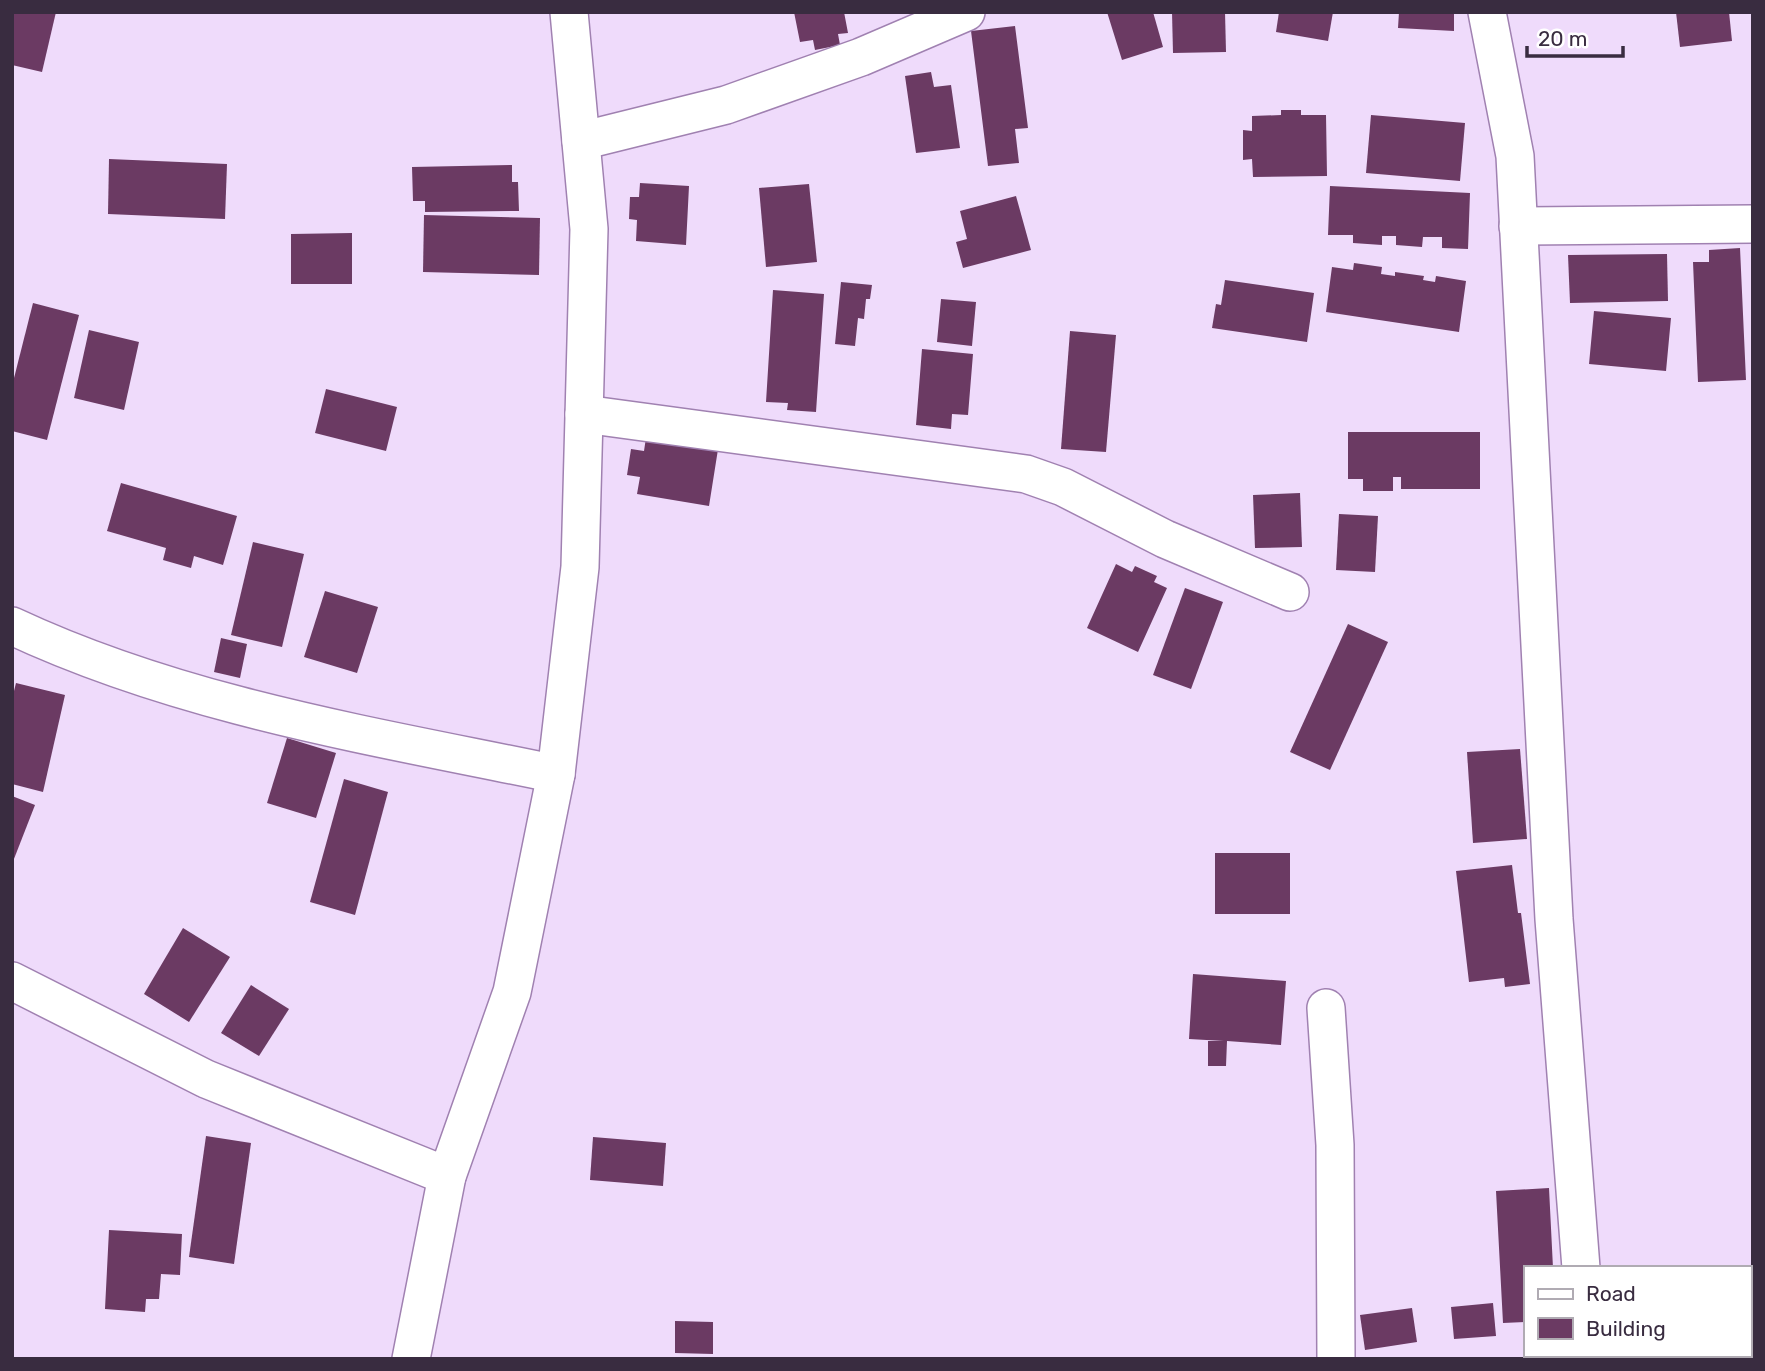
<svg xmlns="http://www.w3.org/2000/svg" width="1765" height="1371" viewBox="0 0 1765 1371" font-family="Rubik,sans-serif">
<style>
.building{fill:#6b3a63}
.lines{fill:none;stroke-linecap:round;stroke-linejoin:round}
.minor-casing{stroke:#a081b1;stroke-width:40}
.minor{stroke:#fff;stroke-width:37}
</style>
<rect width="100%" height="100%" fill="#efdbfb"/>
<!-- building -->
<g class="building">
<polygon points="12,12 56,12 42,72 12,65"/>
<polygon points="794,12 844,12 848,33 838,34 840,45 815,50 813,40 800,42"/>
<polygon points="1107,12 1153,12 1163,47 1122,60"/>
<polygon points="1172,12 1225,12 1226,52 1173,53"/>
<polygon points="1279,12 1333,12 1328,41 1276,32"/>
<polygon points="1399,12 1454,12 1454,31 1398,28"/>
<polygon points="1676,12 1729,12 1732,41 1680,47"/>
<polygon points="1015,26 1028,128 1015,129 1019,163 988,166 971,31"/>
<polygon points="931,72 934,87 951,85 960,148 916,153 905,76"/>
<polygon points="1281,110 1301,110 1301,115 1326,115 1327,176 1253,177 1252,159 1243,160 1243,130 1252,131 1252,116 1281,115"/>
<polygon points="1371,115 1465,123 1460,181 1366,173"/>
<polygon points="109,159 227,164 225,219 108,214"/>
<polygon points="512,165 512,182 518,182 519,211 425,212 425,201 413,201 412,167"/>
<polygon points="640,183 689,186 686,245 636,241 637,220 629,219 630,197 639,197"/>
<polygon points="809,184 817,262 766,267 759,188"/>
<polygon points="1330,186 1470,193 1468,249 1442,248 1442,237 1423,237 1422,247 1396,245 1396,236 1382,236 1382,245 1353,243 1353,235 1328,235"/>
<polygon points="1016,196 1031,250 963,268 956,242 967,239 960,211"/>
<polygon points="424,215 540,218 539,275 423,272"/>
<polygon points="352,233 352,284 291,284 291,234"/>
<polygon points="1740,248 1746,380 1698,382 1693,262 1709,262 1709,250"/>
<polygon points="1667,254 1668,301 1570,303 1568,255"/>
<polygon points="1354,263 1382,267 1381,274 1395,276 1395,272 1424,276 1423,280 1435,282 1436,276 1466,281 1459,332 1326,312 1332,267 1353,270"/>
<polygon points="1225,280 1314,293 1307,342 1212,328 1216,304 1221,305"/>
<polygon points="841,282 872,285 870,299 866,299 864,319 858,318 855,346 835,344"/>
<polygon points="773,290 824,294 816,412 787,410 788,403 766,402"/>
<polygon points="941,299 976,302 972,346 937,342"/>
<polygon points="33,303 79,315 47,440 12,431 12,386"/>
<polygon points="1594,311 1671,318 1666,371 1589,364"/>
<polygon points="89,330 139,342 124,410 74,398"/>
<polygon points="1070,331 1116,335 1106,452 1061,449"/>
<polygon points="922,349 973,354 968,415 952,414 951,429 916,425"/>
<polygon points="326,389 397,407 386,451 315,433"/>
<polygon points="647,431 719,443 709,506 637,494 640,477 627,475 631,449 644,451"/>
<polygon points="1348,432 1480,432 1480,489 1401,489 1401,477 1393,477 1393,491 1363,491 1363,479 1348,479"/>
<polygon points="121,483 237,516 223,565 194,556 191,568 163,560 166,548 107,531"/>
<polygon points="1300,493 1302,547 1255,548 1253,495"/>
<polygon points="1339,514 1378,516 1375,572 1336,570"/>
<polygon points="253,542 304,554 282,647 231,635"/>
<polygon points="1116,564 1132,572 1135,566 1157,576 1154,582 1167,588 1138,652 1087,628"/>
<polygon points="1185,588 1223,602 1191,689 1153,675"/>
<polygon points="325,591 378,607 357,673 304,657"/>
<polygon points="1348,624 1388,642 1330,770 1290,752"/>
<polygon points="221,638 247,644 240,678 214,672"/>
<polygon points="16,683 65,695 43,792 12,784 12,699"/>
<polygon points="287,738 336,753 316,818 267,803"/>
<polygon points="1520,749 1527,839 1473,843 1467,752"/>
<polygon points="344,779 388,792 355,915 310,902"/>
<polygon points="12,796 35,805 12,864"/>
<rect x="1215" y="853" width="75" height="61"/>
<polygon points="1512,865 1518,913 1521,913 1530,984 1505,987 1504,978 1469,982 1456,871"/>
<polygon points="183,928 230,957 189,1022 144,994"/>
<polygon points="1193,974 1286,981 1281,1045 1227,1041 1226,1066 1208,1066 1208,1041 1224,1041 1189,1039"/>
<polygon points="251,985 289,1009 259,1056 221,1033"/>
<polygon points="206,1136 251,1143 234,1264 189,1257"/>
<polygon points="593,1137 666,1143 663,1186 590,1180"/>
<polygon points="1549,1188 1553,1268 1525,1268 1525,1322 1503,1323 1496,1191"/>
<polygon points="109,1230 182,1234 180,1275 161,1274 159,1299 146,1299 145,1312 105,1309"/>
<polygon points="1493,1303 1496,1336 1454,1339 1451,1307"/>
<polygon points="1412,1308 1417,1342 1365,1350 1360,1315"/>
<polygon points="675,1321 713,1322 713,1354 675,1353"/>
</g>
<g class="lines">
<defs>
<g id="minor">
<polyline points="1487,12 1515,156 1554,919 1581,1268"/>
<polyline points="581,141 726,105 861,57 966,12"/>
<polyline points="1518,226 1753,224"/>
<polyline points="584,414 1026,474 1063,487 1165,539 1290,592"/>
<path d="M 12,626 C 183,706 373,736 556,774"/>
<polyline points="12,981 206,1079 447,1176"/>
<polyline points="1326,1008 1335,1145 1336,1359"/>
<polyline points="1584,1355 1584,1359"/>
<polyline points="411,1359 447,1176 512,992 556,774 580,567 589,229 569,12"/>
</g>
</defs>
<!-- minor casing -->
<use href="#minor" class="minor-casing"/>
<!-- minor -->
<use href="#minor" class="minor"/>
</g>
<!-- border -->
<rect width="1765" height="1371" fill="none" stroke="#392c40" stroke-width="28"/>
<!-- legend -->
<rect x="1524" y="1266" width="228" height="91" fill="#ffffff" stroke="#b0abb3" stroke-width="2"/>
<rect x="1538" y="1289" width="35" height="10" fill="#ffffff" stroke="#b0abb3" stroke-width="2"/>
<text x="1586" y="1301" font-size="21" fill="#392c40">Road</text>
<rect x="1538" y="1318" width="35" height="21" fill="#6b3a63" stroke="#b0abb3" stroke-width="2"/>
<text x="1586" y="1336" font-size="21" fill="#392c40">Building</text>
<!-- scale -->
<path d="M1527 46v10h96v-10" fill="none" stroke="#392c40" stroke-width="3.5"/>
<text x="1538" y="46" font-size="21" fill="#392c40" stroke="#ffffff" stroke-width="5" paint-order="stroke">20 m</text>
</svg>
